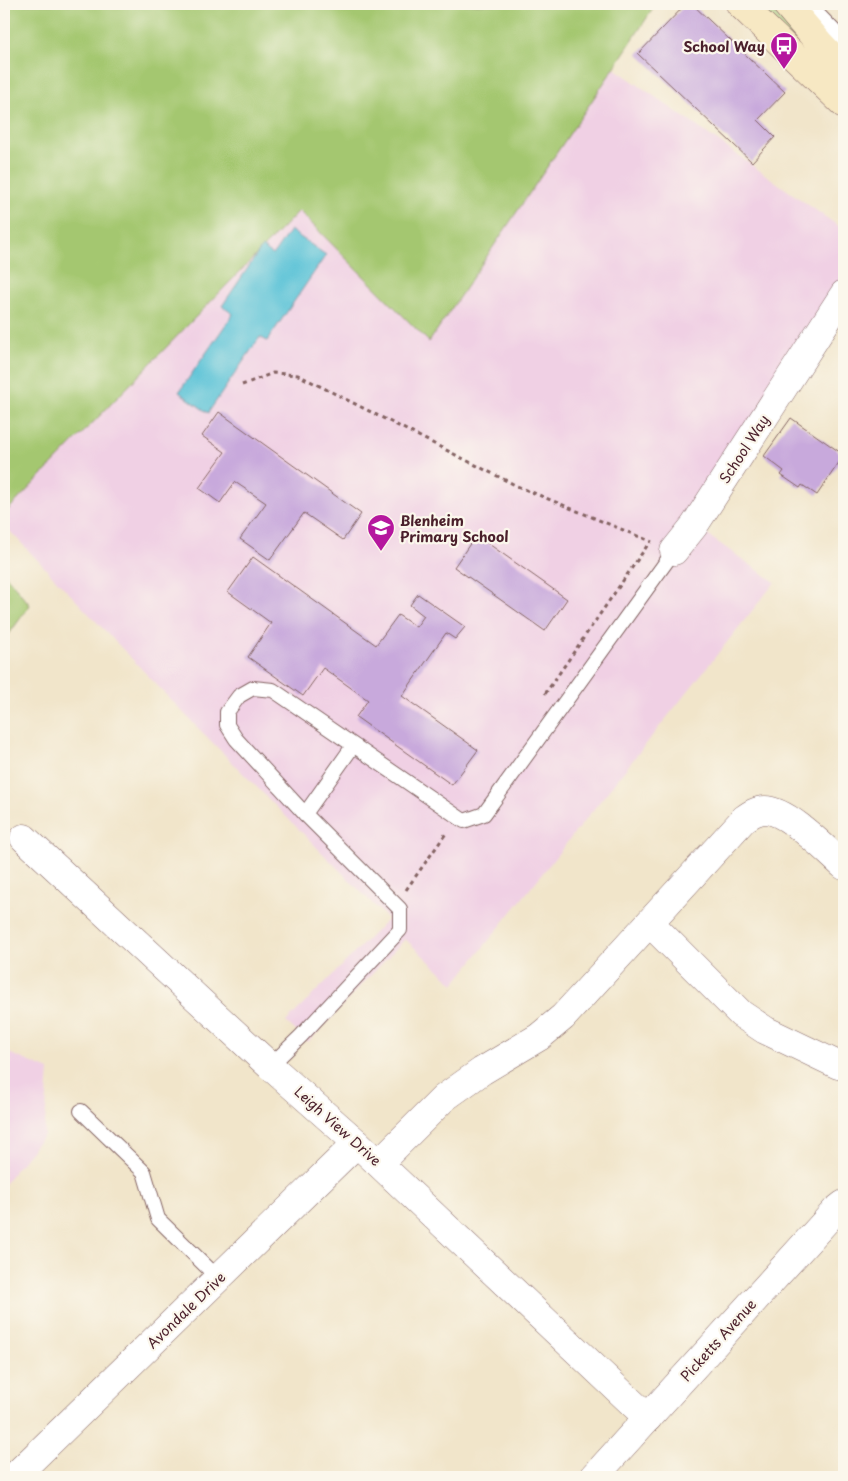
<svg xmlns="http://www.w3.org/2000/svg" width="848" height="1481" viewBox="0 0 848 1481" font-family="'Playpen Sans',sans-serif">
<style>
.built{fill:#f0d0e4}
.green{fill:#a4c770;stroke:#77734e}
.water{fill:#5ac2d7;stroke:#527081}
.building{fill:#c8a9dc}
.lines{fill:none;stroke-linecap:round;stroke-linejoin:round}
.lane-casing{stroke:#846463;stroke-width:16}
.street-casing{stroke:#846463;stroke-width:29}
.secondary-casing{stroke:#846463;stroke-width:29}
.path{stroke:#846463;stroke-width:3;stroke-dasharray:4 4;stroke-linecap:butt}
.lane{stroke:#fff;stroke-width:14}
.street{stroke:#fff;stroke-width:28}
.secondary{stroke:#f7e8c3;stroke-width:28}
.labels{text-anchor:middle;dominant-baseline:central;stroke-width:4.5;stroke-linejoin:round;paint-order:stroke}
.poi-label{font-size:14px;font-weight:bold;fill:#4a1f2b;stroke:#fbf7ec;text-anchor:end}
.street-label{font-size:14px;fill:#4a1f2b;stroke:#fbf7ec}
</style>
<rect width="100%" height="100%" fill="#fbf7ec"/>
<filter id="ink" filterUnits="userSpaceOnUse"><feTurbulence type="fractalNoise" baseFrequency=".02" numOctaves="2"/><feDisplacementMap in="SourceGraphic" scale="10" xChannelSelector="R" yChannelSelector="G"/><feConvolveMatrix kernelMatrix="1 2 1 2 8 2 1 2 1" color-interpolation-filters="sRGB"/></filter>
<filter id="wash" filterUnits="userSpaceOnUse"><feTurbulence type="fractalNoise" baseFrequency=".0096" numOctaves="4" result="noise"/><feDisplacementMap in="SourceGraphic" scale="20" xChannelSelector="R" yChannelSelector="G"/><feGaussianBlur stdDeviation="1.12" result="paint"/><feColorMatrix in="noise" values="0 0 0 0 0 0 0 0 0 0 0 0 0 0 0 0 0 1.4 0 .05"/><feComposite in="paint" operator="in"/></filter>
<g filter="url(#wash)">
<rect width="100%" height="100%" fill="#f1e5ca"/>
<!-- built -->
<g class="built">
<polygon points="614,68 844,230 844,293 696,527 775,582 454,984 405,939 308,1042 286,1022 388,919 197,727 4,525 4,514 299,210 429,341"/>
<polygon points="4,1051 49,1070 44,1135 4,1184"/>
</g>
<!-- green -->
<g class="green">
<polygon points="4,4 656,4 614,68 429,342 299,211 4,514"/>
<polygon points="755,4 777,4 844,81 844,91"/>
<polygon points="4,573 30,605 4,641"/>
</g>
<!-- water -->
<polygon class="water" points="290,230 326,255 267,341 260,337 208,413 179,392 233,314 222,306 262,247 273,255"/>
<g id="blocks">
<!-- building -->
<g class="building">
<polygon points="686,4 692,4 785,92 758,120 775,137 752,162 638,54"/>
<polygon points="219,412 361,514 343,540 304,513 270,560 240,539 266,503 235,482 220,503 199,488 225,452 202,436"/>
<polygon points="791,418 844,455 817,495 802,485 800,488 781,475 784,471 764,456"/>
<polygon points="476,535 567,599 545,631 454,567"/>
<polygon points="253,557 376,645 398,615 416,627 424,616 410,605 418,594 465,627 455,639 446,633 402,696 478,750 452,785 356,717 368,700 323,668 303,696 248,657 271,623 228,592"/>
</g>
</g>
</g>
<g filter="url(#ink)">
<use href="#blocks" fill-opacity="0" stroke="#846463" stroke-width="1"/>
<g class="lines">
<defs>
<g id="lane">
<polyline points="800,4 813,9 844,41"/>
<polyline points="305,814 353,746"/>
<polyline points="270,1066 301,1036 400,930 400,909 305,814 236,739 227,725 227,712 239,696 253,688 273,690 464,821 484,814 674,551"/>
<polyline points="81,1111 144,1172 158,1219 218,1278"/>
</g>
<g id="street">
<polyline points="674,551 694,526 844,294"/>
<polyline points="24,838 270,1066 357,1143 648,1418"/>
<polyline points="650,923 741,1014 765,1030 838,1065 844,1066"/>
<path d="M 379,1163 L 444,1098 L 482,1071 L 539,1037 L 563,1017 L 744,819 C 751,814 757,810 765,810 C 788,810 827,851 844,866"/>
<polyline points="14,1477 357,1143"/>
<polyline points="594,1477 835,1211 844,1204"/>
</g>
<g id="secondary">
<polyline points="740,4 844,104"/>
<polyline points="786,4 821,45 844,69"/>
</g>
</defs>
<!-- lane casing -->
<use href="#lane" class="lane-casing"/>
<!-- street casing -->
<use href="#street" class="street-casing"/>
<!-- secondary casing -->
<use href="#secondary" class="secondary-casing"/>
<!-- path -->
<g class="path">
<polyline points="242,385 273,373 298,375 517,486 652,542"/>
<polyline points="545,694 649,543"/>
<polyline points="406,890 447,832"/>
</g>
<!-- lane -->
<use href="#lane" class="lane"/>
<!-- street -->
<use href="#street" class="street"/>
<!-- secondary -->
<use href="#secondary" class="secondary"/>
</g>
</g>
<!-- icons -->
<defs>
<symbol id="bus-pin" viewBox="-11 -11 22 30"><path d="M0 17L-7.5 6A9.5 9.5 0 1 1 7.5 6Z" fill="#b5179e" stroke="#fbf7ec"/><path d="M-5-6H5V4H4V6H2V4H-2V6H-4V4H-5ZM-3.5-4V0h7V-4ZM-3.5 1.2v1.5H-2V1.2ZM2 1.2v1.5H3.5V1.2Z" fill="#fff"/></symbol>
<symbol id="school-pin" viewBox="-11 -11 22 30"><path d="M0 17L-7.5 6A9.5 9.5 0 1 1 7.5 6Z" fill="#b5179e" stroke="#fbf7ec"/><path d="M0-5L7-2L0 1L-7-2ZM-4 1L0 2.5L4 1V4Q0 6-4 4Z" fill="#fff"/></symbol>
</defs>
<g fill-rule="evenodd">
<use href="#bus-pin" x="768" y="30" width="32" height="43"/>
<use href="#school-pin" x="365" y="512" width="32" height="43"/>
</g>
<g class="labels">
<!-- poi labels -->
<g class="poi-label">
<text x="765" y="46">School Way</text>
<text x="400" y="520" text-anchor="start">Blenheim<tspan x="400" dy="16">Primary School</tspan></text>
</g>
<!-- street labels -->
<g class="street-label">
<text transform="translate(744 449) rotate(-57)">School Way</text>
<text transform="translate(338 1126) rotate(42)">Leigh View Drive</text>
<text transform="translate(186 1310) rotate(-44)">Avondale Drive</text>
<text transform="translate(718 1340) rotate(-48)">Picketts Avenue</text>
</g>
</g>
<!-- margin -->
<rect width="848" height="1481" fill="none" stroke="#fbf7ec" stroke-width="20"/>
</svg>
